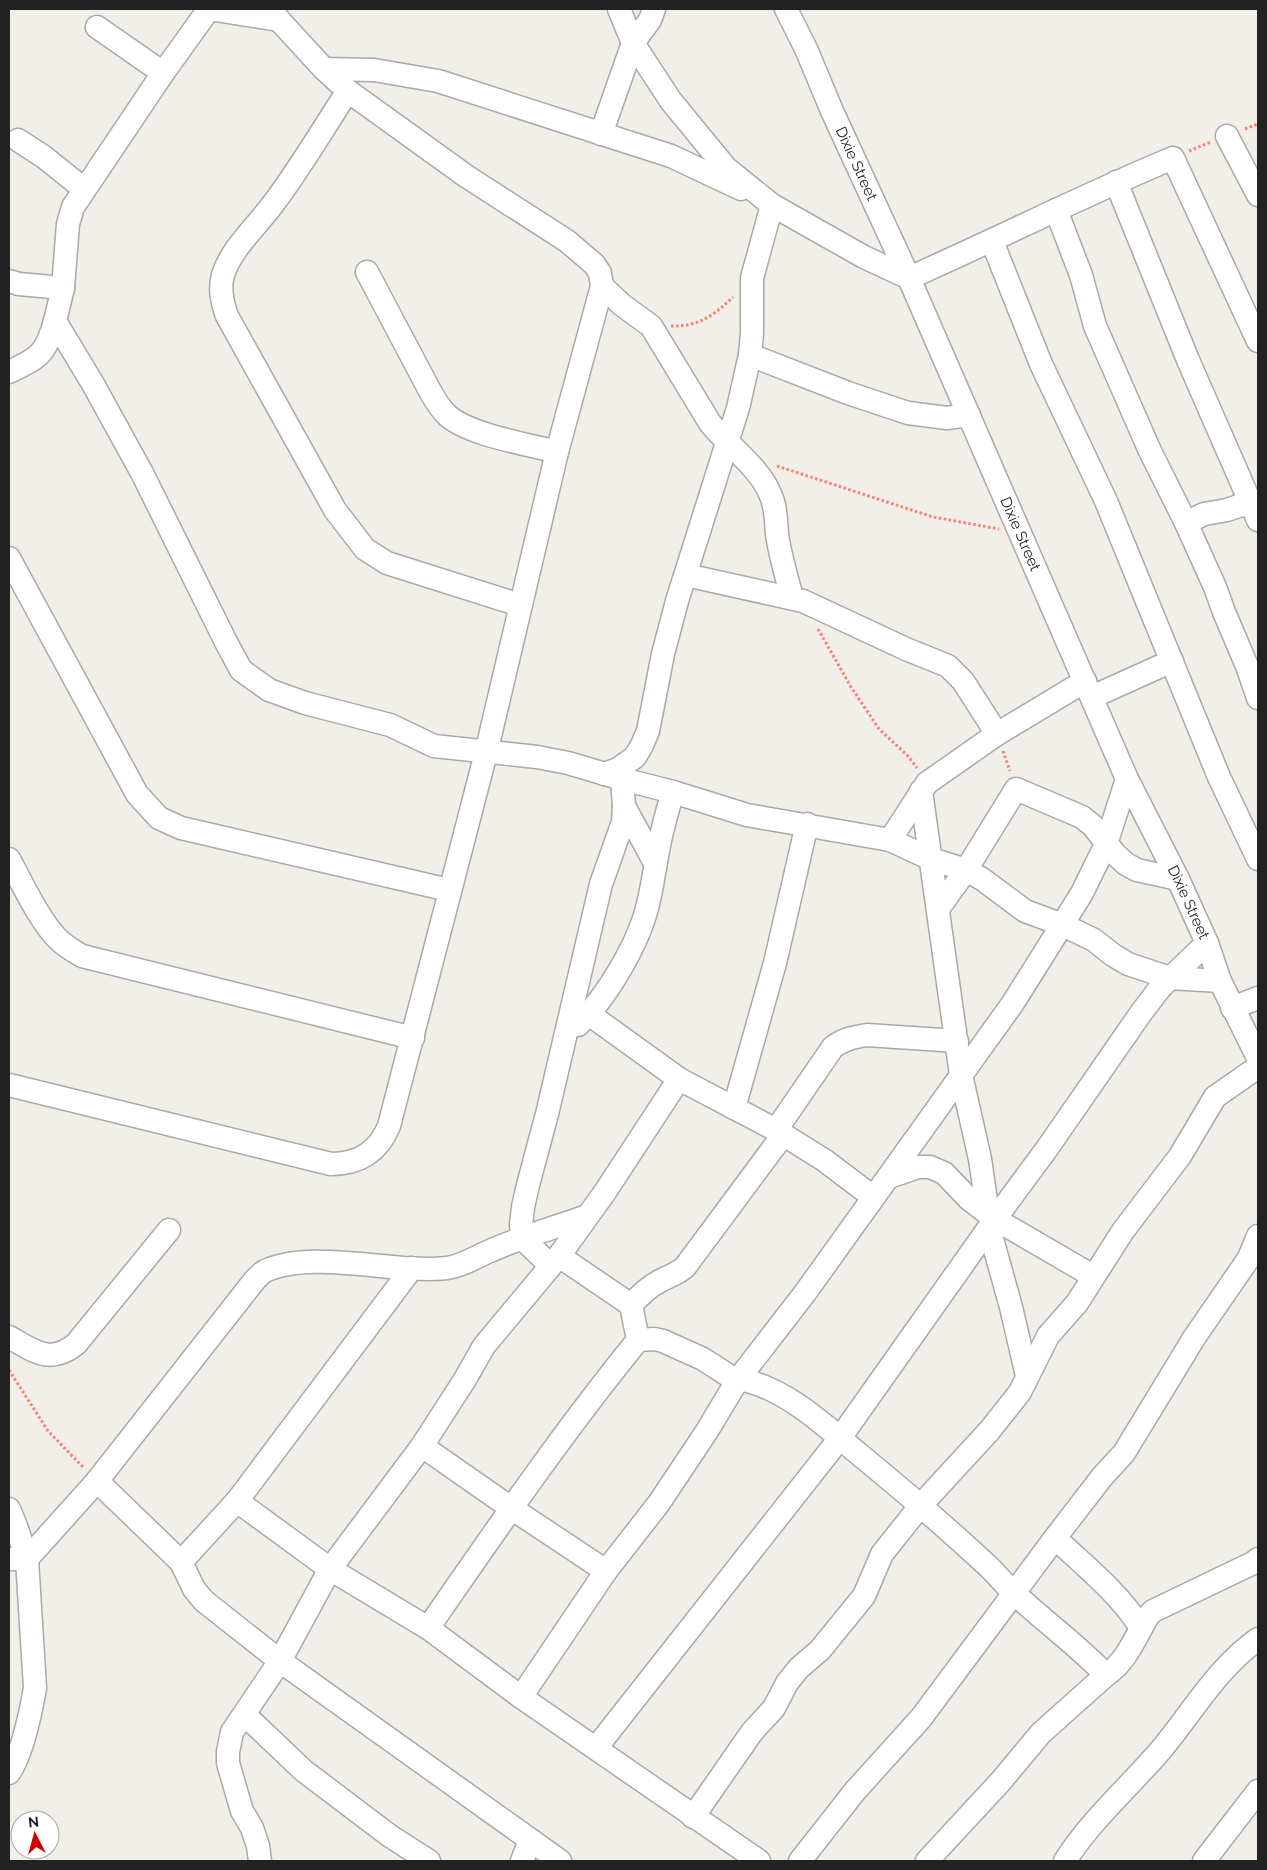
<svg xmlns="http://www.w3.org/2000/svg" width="1267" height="1870" viewBox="0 0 1267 1870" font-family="Raleway,sans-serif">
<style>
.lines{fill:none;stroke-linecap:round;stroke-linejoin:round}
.minor-casing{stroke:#a9a9a9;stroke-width:25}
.path{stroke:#fa8072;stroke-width:3;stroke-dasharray:2.5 2.5;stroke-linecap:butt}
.minor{stroke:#fff;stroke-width:22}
.labels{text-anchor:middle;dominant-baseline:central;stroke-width:5;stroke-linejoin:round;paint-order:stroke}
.street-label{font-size:15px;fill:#222;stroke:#fff}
</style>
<rect width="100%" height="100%" fill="#f2efe9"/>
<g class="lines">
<defs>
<g id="minor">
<polyline points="209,9 163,73 73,207 68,224 63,288 55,321 93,384 142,473 226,642 241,670 269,690 305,703 390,725 434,746 537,757 568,763 622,779 673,792 747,815 890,840 931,859 966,870 982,879 1025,911 1063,925 1094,940 1113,955 1128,964 1170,978 1220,981"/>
<polyline points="209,9 279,20"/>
<polyline points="619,9 633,43 650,20 654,9"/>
<path id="s1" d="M 786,9 L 807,51 L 832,111 L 909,278 L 1127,779 L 1178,879 L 1207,943 L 1220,981 L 1258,1058"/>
<polyline points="97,27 163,73"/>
<path d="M 633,43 L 671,101 L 726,168 L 772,205 L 864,257 L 909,278 C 997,239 1084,195 1173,158 L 1258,341"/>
<polyline points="324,69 374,70 438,81 671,156 741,189"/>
<path d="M 348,91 C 324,127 302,165 276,200 C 260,223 231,248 223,275 C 219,289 222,302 227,316 L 335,510 L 365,549 L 387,563 L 520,605"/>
<polyline points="601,134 633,43"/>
<polyline points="1227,136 1258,195"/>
<polyline points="18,140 44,157 84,189"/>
<polyline points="1116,182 1188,360 1258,520"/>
<polyline points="1056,210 1081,275 1095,326 1150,451 1186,523 1215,587 1224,612 1247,666 1258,698"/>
<polyline points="992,241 1041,364 1106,501 1219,777 1258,859"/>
<path d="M 367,272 L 430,391 C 435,400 440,409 448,416 C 470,435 527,444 557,452"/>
<polyline points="9,281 19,284 63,288"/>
<path d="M 602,286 L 622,305 L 651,326 L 710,423 C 729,447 760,467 771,496 C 776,507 776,521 777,534 C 780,555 786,576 792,597"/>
<polyline points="750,355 848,393 908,413 947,418 969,415"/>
<path d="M 9,372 C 39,358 46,354 55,321"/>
<polyline points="1186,523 1204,514 1227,510 1250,502"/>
<polyline points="9,558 137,794 159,818 181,828 449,890"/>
<polyline points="686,575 803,601 906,649 948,666 963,681 997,734"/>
<polyline points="1092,697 1172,661"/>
<polyline points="604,774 618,769 635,757 642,745 648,731 663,654 677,601 738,408 750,355 752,333 752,278 772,205"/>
<polyline points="921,791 961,1075 980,1159 988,1214"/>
<polyline points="624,806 655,863"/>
<polyline points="890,840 927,783 997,734 1085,681"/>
<path d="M 9,859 C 21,881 41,924 59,940 C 66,947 74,951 82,956 L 413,1038"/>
<polyline points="938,909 966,870 1016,789 1082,817 1093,826 1115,854 1126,864 1137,870 1178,879"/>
<polyline points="1232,1008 1258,998"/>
<polyline points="589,1014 679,1079 776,1130 824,1160 873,1197"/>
<path d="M 578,1025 C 607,997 639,943 648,904 C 654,880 656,856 662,832 C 665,819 669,805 673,792"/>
<path d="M 9,1085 L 331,1164 C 359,1164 378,1152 389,1126 L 486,753 L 557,452 L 602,286 L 600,273 L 594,264 L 567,241 L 466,176 L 348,91 L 324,69 L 279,20 L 271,9"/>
<polyline points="734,1108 775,963 807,824"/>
<path d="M 776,1130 L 833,1047 C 844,1039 854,1037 867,1035 L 957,1041"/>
<polyline points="889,1177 918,1167 930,1167 944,1173 969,1199 995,1219 1093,1276"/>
<polyline points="989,1228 1011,1307 1027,1376"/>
<polyline points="550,1265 523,1239 521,1225 523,1207 528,1185 547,1114 601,884 623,822 624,806 622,779"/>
<path d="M 631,1305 C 640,1295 648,1287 660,1281 C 669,1276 677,1274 685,1267 L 783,1135"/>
<path d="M 9,1337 C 34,1351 50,1365 76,1344 L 169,1230"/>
<polyline points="638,1340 654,1339 663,1341 703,1359 737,1381"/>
<path d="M 739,1379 C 786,1388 824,1425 860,1455 C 904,1491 947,1528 989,1567 C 998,1576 1006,1586 1015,1594 C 1045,1622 1077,1645 1106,1675"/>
<polyline points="422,1446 511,1508 606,1571"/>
<polyline points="97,1481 181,1562 194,1589 204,1601 280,1661 560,1861"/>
<polyline points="237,1501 330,1569 428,1628 521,1697 759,1861"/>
<path d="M 9,1509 L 16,1526 L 27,1559 L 35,1688 C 31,1711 22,1754 9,1773"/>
<path d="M 1055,1538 C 1085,1566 1119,1593 1141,1628"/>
<path d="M 9,1559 L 27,1559 L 97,1481 L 254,1281 C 257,1278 261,1273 265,1271 C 313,1249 394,1274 447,1268 C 463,1266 475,1257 490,1251 C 521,1237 554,1228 587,1216"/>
<polyline points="181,1562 237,1501 412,1268"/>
<path d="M 428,1628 C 496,1530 563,1432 638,1340 L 631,1305 L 559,1256"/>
<polyline points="521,1697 606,1571 659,1503 707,1431 737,1381 805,1293 1013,1003 1082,893 1106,844 1127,779"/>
<polyline points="245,1715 304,1771 390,1836 429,1861"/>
<polyline points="596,1748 840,1438 995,1219 1046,1150 1141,1013 1160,988 1207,943"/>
<polyline points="693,1817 752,1732 774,1708 787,1683 799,1668 820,1650 864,1596 882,1554 921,1505 990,1430 1020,1392 1048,1336 1077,1303 1123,1231 1180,1156 1215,1097 1258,1067"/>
<polyline points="260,1861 258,1846 252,1828 242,1811 228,1763 228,1752 232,1732 280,1661 330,1569 422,1446 464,1381 484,1346 559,1256 605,1192 679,1079"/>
<polyline points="522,1861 530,1840"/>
<polyline points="800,1861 855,1791 921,1718 1055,1538 1102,1477 1124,1453 1194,1338 1249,1258 1258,1236"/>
<path d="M 927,1861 L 1001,1781 L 1041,1733 L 1106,1675 C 1127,1661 1135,1638 1148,1616 L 1153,1611 L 1253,1563 L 1258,1559"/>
<path d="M 1065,1861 C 1091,1820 1128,1788 1160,1751 C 1192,1713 1217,1668 1258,1639"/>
<polyline points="1204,1861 1258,1791"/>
</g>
</defs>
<!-- minor casing -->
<use href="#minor" class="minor-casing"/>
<!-- path -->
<g class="path">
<polyline points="1245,129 1258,124"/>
<polyline points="1189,151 1211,142"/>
<path d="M 671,326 C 699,327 714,315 733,297"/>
<polyline points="777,466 933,517 999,529"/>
<polyline points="818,629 851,687 879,729 908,756 917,768"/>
<polyline points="1003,751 1010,771"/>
<polyline points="9,1370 48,1431 84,1468"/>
</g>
<!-- minor -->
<use href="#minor" class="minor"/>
</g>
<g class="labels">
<!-- street labels -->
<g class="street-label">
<text stroke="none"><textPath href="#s1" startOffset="170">Dixie Street</textPath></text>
<text stroke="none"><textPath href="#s1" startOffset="575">Dixie Street</textPath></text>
<text stroke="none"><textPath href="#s1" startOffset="980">Dixie Street</textPath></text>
</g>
</g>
<!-- border -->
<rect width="1267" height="1870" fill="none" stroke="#222222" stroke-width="20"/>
<!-- north arrow -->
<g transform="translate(35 1835) rotate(354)"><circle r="24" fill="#ffffff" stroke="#a7a7a7"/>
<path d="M0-4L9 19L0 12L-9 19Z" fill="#d40000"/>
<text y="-8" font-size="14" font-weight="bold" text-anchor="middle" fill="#222222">N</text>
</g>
</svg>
